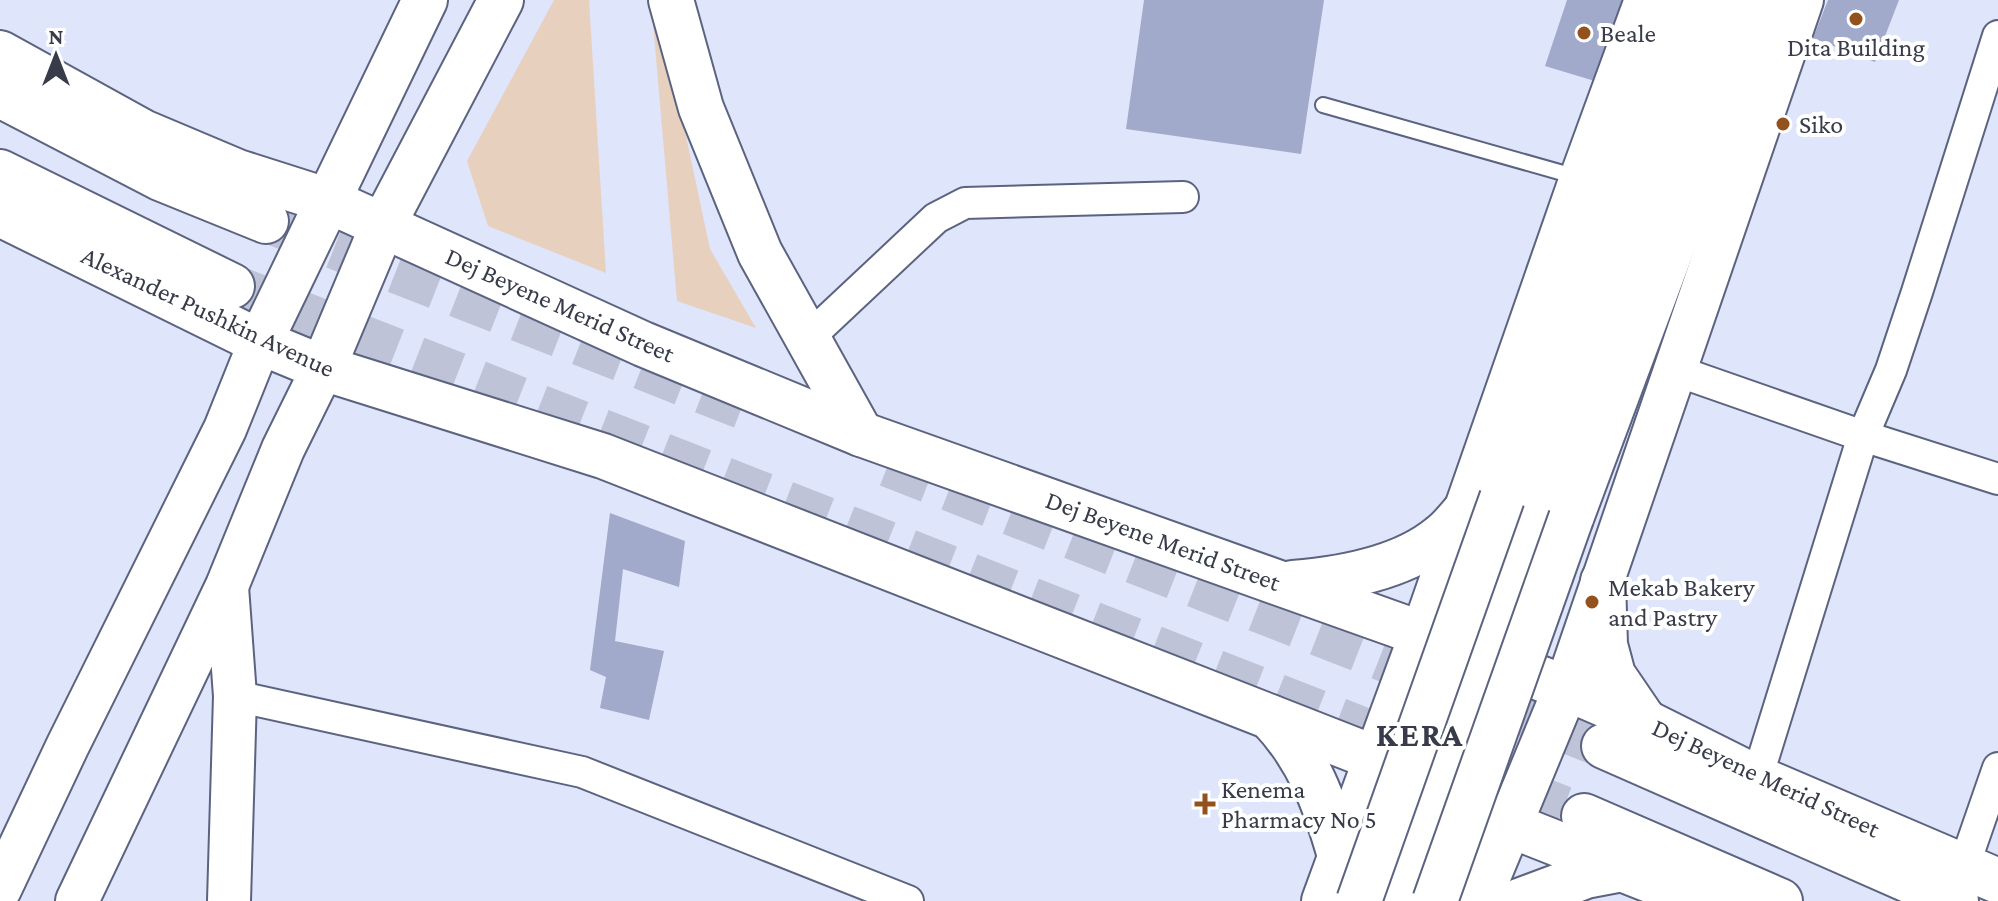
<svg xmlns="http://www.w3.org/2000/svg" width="1998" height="901" viewBox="0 0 1998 901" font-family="'Crimson Pro',serif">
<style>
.grass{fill:#e8d0bf}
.building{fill:#a1aaca}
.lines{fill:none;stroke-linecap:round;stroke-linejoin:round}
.primary-tunnel{stroke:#bec3d7;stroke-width:44;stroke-dasharray:44 22;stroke-linecap:butt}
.lane-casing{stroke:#5b6380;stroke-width:18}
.street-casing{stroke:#5b6380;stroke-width:34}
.secondary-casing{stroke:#5b6380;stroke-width:46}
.primary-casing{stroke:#5b6380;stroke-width:48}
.lane{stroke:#fff;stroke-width:14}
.street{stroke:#fff;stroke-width:30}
.secondary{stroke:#fff;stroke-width:42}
.primary{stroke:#fff;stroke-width:44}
.primary-bridge-casing{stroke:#5b6380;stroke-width:48;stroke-linecap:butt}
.primary-bridge{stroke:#fff;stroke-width:44}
.poi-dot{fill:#93521d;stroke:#fff;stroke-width:3}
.labels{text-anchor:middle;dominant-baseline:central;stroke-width:8;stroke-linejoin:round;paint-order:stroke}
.poi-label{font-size:26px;fill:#383c4a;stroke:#fff;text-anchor:start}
.street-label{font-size:26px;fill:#383c4a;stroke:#fff}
.district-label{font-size:34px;font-weight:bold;letter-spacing:2px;fill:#383c4a;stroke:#fff}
</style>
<rect width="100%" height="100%" fill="#dfe5fa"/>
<!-- grass -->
<g class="grass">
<polygon points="554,0 589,0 606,273 488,226 467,161"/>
<polygon points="651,0 657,0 710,249 756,328 677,301"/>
</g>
<!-- building -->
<g class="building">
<polygon points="1144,0 1324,0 1301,154 1126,129"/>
<polygon points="1567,0 1622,0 1598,82 1545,66"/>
<polygon points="1828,0 1899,0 1875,62 1813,38"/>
<polygon points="610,513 685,541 679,587 623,569 615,641 664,651 649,720 600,708 606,677 590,670"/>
</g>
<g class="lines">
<!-- primary-tunnel -->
<g class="primary-tunnel">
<polyline points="273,223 742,407"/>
<polyline points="232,286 1584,816"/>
<polyline points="888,465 1604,746"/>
</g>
<defs>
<polyline id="lane" points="1323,105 1577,177"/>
<g id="street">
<polyline points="806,340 936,218 965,203 1183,197"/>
<polyline points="1677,371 1863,436 1998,479"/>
<polyline points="235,696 582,772 908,901"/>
<polyline points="1757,778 1863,436 1891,370 1917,292 1998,36"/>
<polyline points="1964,866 1998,768"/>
</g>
<g id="secondary">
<polyline points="227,587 235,696 229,901"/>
<polyline points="1422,634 1581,178 1646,0"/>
<polyline points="1483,657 1722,0"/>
<polyline points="1566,688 1802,0"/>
<polyline points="0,889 67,747 225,429 260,342"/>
<polyline points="77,901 227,586 283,449 323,368"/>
</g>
<g id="primary">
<polyline points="671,0 701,108 760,253 861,434"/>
<polyline points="0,53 143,132 238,172 329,201 643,344 861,434 1422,634 1566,688 1645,722 1757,778 1998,881"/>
<polyline points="0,95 160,178 266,221"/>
<polyline points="0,172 232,286"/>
<polyline points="0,214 260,342 323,368 603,456 1375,758 1510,825 1703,901"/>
<polyline points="260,342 425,0"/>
<polyline points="323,368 383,225 501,0"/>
<polyline points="1502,498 1684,0"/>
<polyline points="1571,518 1698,178 1761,0"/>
<polyline points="1603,581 1605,645 1613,675 1645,722"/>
<path d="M 1293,583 C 1340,579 1402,568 1440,537 C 1450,530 1458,519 1466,510"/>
<path d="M 1270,717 C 1309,758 1325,803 1340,856"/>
<polyline points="1604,746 1956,901"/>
<polyline points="1584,816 1780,901"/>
<polyline points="1324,901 1422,634"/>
<polyline points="1397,901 1483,657"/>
<polyline points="1478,901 1566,688"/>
<polyline points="1519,901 1586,876 1623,869"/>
</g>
</defs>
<!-- lane casing -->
<use href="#lane" class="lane-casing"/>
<!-- street casing -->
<use href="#street" class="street-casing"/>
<!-- secondary casing -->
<use href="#secondary" class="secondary-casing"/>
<!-- primary casing -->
<use href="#primary" class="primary-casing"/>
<!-- lane -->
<use href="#lane" class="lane"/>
<!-- street -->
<use href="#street" class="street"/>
<!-- secondary -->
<use href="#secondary" class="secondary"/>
<!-- primary -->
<use href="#primary" class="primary"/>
<defs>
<g id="primary-bridge">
<polyline points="1359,901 1502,498"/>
<polyline points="1435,901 1571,518"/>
</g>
</defs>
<!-- primary-bridge casing -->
<use href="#primary-bridge" class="primary-bridge-casing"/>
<!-- primary-bridge -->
<use href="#primary-bridge" class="primary-bridge"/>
</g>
<!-- markers -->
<g class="poi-dot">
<circle cx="1856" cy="19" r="8"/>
<circle cx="1584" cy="33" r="8"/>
<circle cx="1783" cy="124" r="8"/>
<circle cx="1592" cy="602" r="8"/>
<path d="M1201 792h8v8h8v8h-8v8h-8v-8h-8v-8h8z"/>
</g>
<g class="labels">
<!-- poi labels -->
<g class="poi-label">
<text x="1600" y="33">Beale</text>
<text x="1856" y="47" text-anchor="middle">Dita Building</text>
<text x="1799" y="124">Siko</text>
<text x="1608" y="587">Mekab Bakery<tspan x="1608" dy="30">and Pastry</tspan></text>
<text x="1221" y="789">Kenema<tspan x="1221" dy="30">Pharmacy No 5</tspan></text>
</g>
<!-- street labels -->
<g class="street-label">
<text transform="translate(560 305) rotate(24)">Dej Beyene Merid Street</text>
<text transform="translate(208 312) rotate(25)">Alexander Pushkin Avenue</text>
<text transform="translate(1163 541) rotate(20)">Dej Beyene Merid Street</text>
<text transform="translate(1766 778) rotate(25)">Dej Beyene Merid Street</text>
</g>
<!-- district labels -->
<g class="district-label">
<text x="1420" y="734">KERA</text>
</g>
</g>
<!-- north arrow -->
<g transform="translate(56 56)" stroke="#ffffff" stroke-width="6" paint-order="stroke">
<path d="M0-6L14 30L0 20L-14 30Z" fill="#383c4a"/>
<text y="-12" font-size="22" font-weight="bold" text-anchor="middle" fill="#383c4a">N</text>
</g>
</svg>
